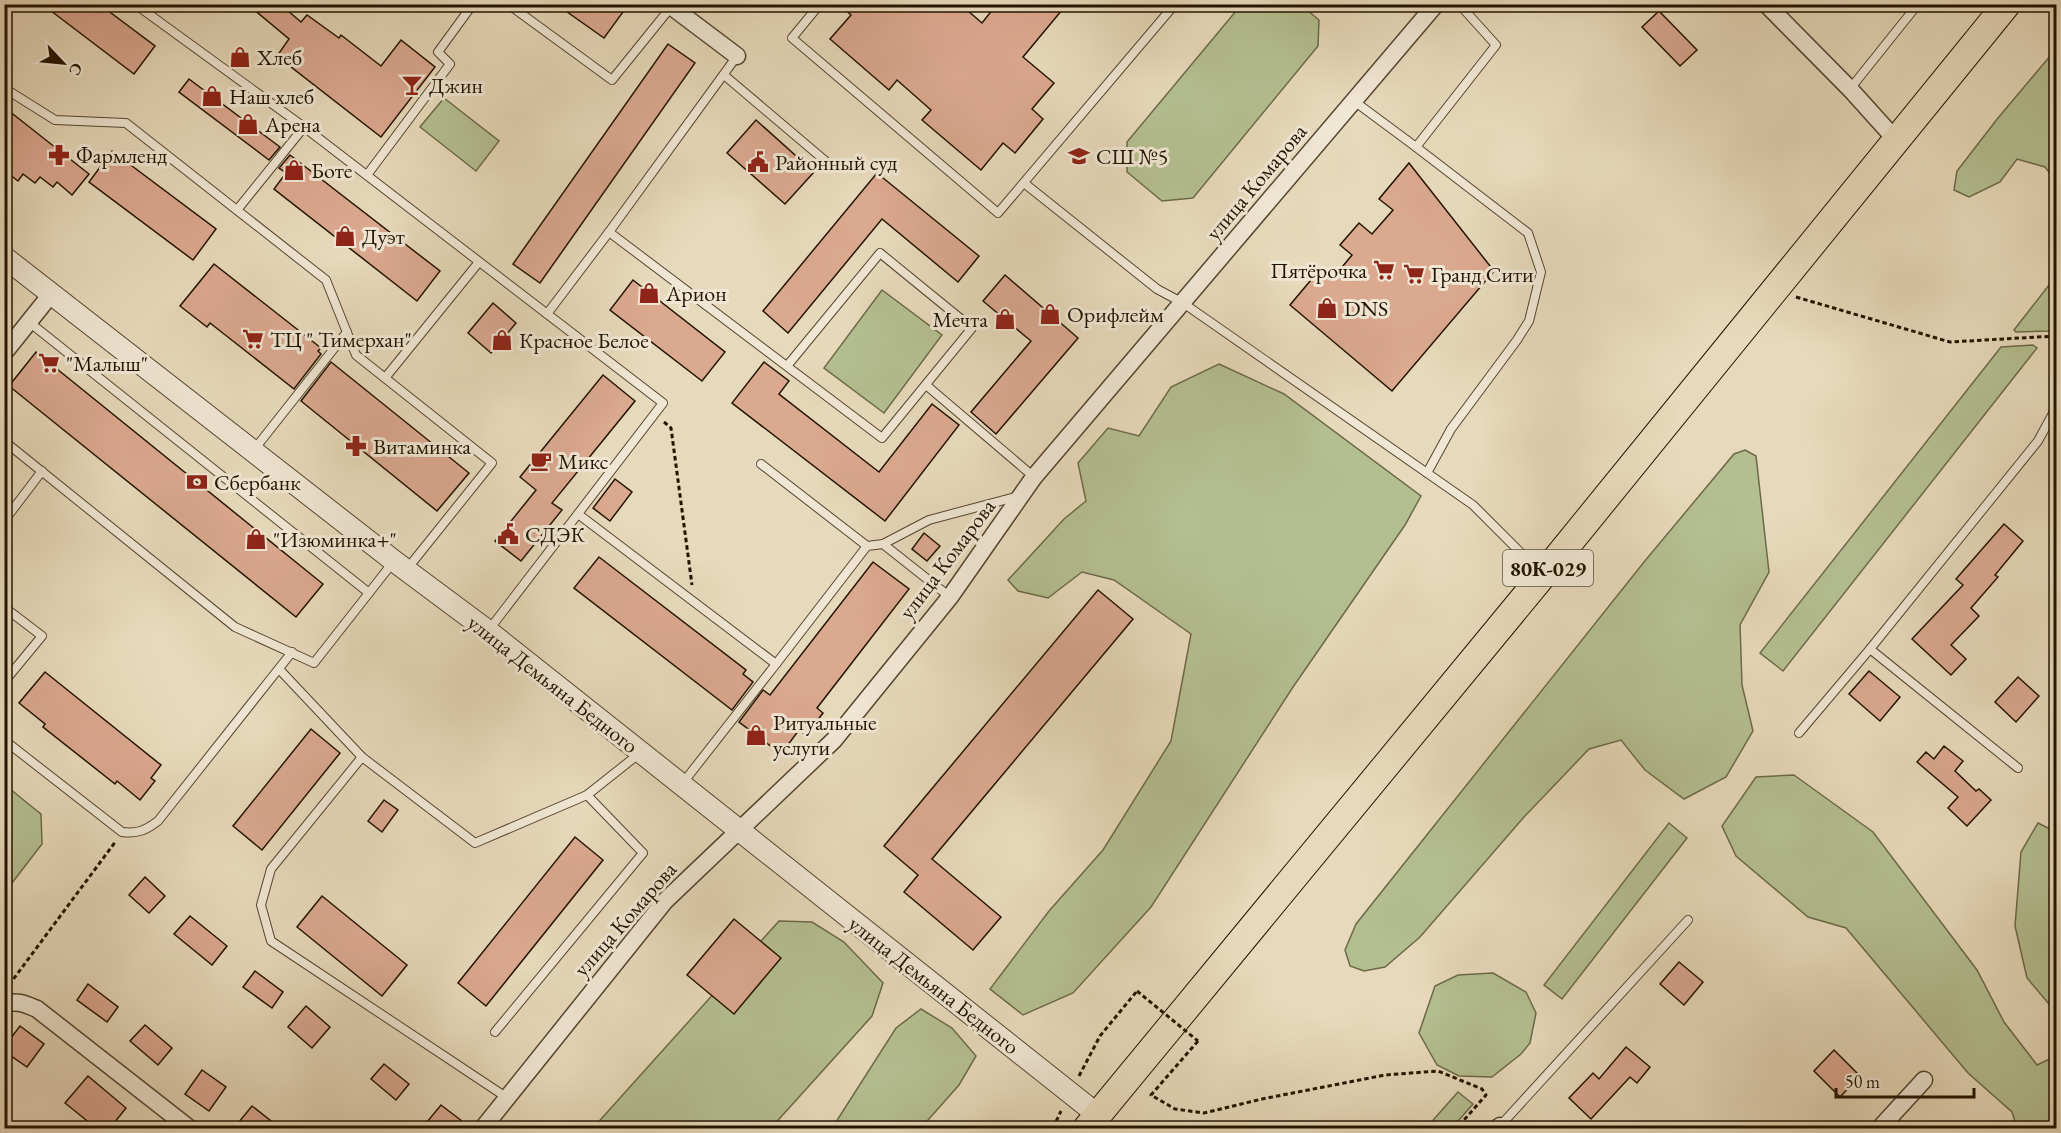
<svg xmlns="http://www.w3.org/2000/svg" width="2061" height="1133" viewBox="0 0 2061 1133" font-family="'EB Garamond',serif">
<style>
.green{fill:#b4bf91;stroke:#6c6a48;stroke-width:1.5}
.building{fill:#dba890;stroke:#231400;stroke-width:1.5}
.lines{fill:none;stroke-linecap:round;stroke-linejoin:round}
.service-casing{stroke:#54452f;stroke-width:10}
.minor-casing{stroke:#54452f;stroke-width:19}
.tertiary-casing{stroke:#54452f;stroke-width:23}
.primary-casing{stroke:#231400;stroke-width:29}
.path{stroke:#231400;stroke-width:3;stroke-dasharray:4.5 3;stroke-linecap:butt}
.service{stroke:#efe6d3;stroke-width:8}
.minor{stroke:#efe6d3;stroke-width:16}
.tertiary{stroke:#efe6d3;stroke-width:21}
.primary{stroke:#e7d9bb;stroke-width:27}
.path-bridge{stroke:#231400;stroke-width:3;stroke-dasharray:4.5 3;stroke-linecap:butt}
.labels{text-anchor:middle;dominant-baseline:central;stroke-width:6;stroke-linejoin:round;paint-order:stroke}
.shield{fill:#efe6d3;stroke:#60533f;stroke-width:1.5}
.shield-label{font-size:21px;font-weight:bold;fill:#231400}
.poi-label{font-size:22px;fill:#231400;stroke:#efe6d3;text-anchor:start}
.street-label{font-size:22px;fill:#231400;stroke:#efe6d3}
</style>
<rect width="100%" height="100%" fill="#e7d9bb"/>
<filter id="stains"><feTurbulence type="fractalNoise" baseFrequency=".00333" numOctaves="4"/><feColorMatrix values="0 0 0 0 .2 0 0 0 0 .09 0 0 0 0 .02 0 0 0 .5 -.17"/></filter>
<radialGradient id="worn" r=".72"><stop offset=".6" stop-color="#630" stop-opacity="0"/><stop offset="1" stop-color="#630" stop-opacity=".3"/></radialGradient>
<!-- green -->
<g class="green">
<polygon points="1241,5 1301,5 1319,20 1318,46 1193,198 1162,201 1127,172 1127,142"/>
<polygon points="2056,49 2056,181 2045,167 2017,159 2000,182 1969,197 1954,190 1957,171 1998,118"/>
<polygon points="444,98 499,141 476,171 420,127"/>
<polygon points="2056,276 2056,323 2050,331 2016,332 2014,330"/>
<polygon points="882,290 942,335 884,413 824,368"/>
<polygon points="2033,345 2037,348 1783,671 1760,653 2001,347"/>
<polygon points="1219,364 1284,394 1421,496 1405,525 1293,687 1151,907 1073,993 1023,1015 990,989 1049,911 1103,850 1171,741 1191,634 1114,580 1082,572 1048,598 1018,591 1008,580 1064,519 1086,501 1078,463 1108,428 1139,436 1171,387"/>
<polygon points="1745,450 1756,456 1769,572 1740,625 1742,685 1753,731 1726,777 1684,799 1645,770 1621,740 1589,749 1524,817 1420,937 1385,967 1364,971 1350,966 1345,950 1356,924 1644,562 1734,454"/>
<polygon points="1794,775 1873,832 1977,970 2004,1022 2037,1065 2056,1056 2056,1128 2017,1128 2012,1112 1968,1073 1846,928 1808,917 1736,856 1722,826 1756,777"/>
<polygon points="5,785 41,814 42,844 5,892"/>
<polygon points="1669,823 1687,838 1562,999 1544,985"/>
<polygon points="2038,823 2056,832 2056,1047 2054,1010 2027,978 2015,926 2021,852"/>
<polygon points="779,921 812,922 844,942 883,983 872,1016 771,1128 593,1128"/>
<polygon points="1493,973 1526,992 1536,1013 1530,1043 1521,1054 1492,1077 1459,1076 1437,1065 1419,1033 1435,986 1458,975"/>
<polygon points="921,1009 952,1028 976,1056 959,1085 921,1128 829,1128 836,1122 896,1028"/>
<polygon points="1458,1092 1473,1104 1452,1128 1426,1128"/>
</g>
<!-- building -->
<g class="building">
<polygon points="42,4 99,4 155,46 134,74"/>
<polygon points="247,4 280,4 301,22 307,15 339,38 341,35 381,66 401,40 435,67 381,137 277,56 289,39"/>
<polygon points="556,4 613,4 623,12 604,38"/>
<polygon points="839,4 960,4 982,23 997,4 1067,4 1023,57 1054,83 1032,109 1043,119 1015,153 1003,143 981,170 922,120 931,110 897,80 889,90 830,39 851,15"/>
<polygon points="1659,11 1697,50 1680,66 1642,27"/>
<polygon points="668,44 695,63 540,283 513,264"/>
<polygon points="189,79 280,147 269,160 179,92"/>
<polygon points="4,107 89,174 72,195 57,182 53,187 40,177 35,183 23,174 18,181 4,170"/>
<polygon points="756,120 814,172 785,204 727,153"/>
<polygon points="112,151 216,229 193,260 89,182"/>
<polygon points="290,155 440,271 417,301 274,189 286,173 279,168"/>
<polygon points="1409,163 1494,271 1392,391 1290,305 1321,268 1333,278 1352,255 1340,245 1359,223 1372,234 1393,210 1379,199"/>
<polygon points="877,173 979,256 958,282 882,219 788,333 763,311"/>
<polygon points="214,264 321,348 318,351 321,354 294,389 210,323 207,327 180,306"/>
<polygon points="1005,275 1078,338 996,434 971,412 1031,341 983,301"/>
<polygon points="633,280 725,352 702,381 610,310"/>
<polygon points="493,303 516,323 491,353 468,333"/>
<polygon points="36,352 323,584 296,617 9,386"/>
<polygon points="331,362 469,473 437,511 301,401"/>
<polygon points="764,362 789,381 779,394 879,472 932,404 959,425 885,521 732,403"/>
<polygon points="603,375 635,401 552,503 562,510 521,561 495,541 536,490 520,477"/>
<polygon points="615,479 632,492 610,521 593,508"/>
<polygon points="2004,524 2023,541 1995,575 1998,577 1971,608 1979,616 1951,645 1966,659 1951,675 1912,639 1963,585 1956,579"/>
<polygon points="924,533 940,546 927,561 912,549"/>
<polygon points="599,557 746,670 743,674 753,682 732,710 574,588"/>
<polygon points="873,562 909,589 817,708 823,713 806,735 799,730 781,754 739,722 763,690 770,695"/>
<polygon points="1098,590 1133,619 932,859 1001,917 973,950 904,892 918,875 884,846"/>
<polygon points="1869,671 1900,697 1880,721 1849,694"/>
<polygon points="45,672 161,765 151,778 155,781 140,800 117,781 115,784 43,727 45,724 19,703"/>
<polygon points="2018,677 2039,696 2016,722 1995,702"/>
<polygon points="311,729 340,753 262,850 233,826"/>
<polygon points="1944,746 1963,761 1955,771 1976,791 1979,789 1991,800 1967,826 1948,808 1958,797 1917,762 1926,752 1934,759"/>
<polygon points="384,800 398,810 382,832 368,821"/>
<polygon points="575,837 603,860 486,1006 458,983"/>
<polygon points="145,877 165,896 149,913 129,895"/>
<polygon points="322,896 407,965 382,996 297,927"/>
<polygon points="190,916 227,946 212,965 174,934"/>
<polygon points="734,919 781,958 734,1014 687,975"/>
<polygon points="1679,962 1703,982 1684,1005 1660,984"/>
<polygon points="255,971 283,992 272,1008 243,987"/>
<polygon points="88,984 118,1007 107,1022 77,1000"/>
<polygon points="306,1006 330,1027 312,1048 288,1027"/>
<polygon points="145,1025 172,1048 158,1065 130,1041"/>
<polygon points="20,1026 44,1044 27,1067 4,1051 4,1047"/>
<polygon points="1626,1047 1650,1067 1637,1083 1630,1077 1591,1119 1569,1098 1593,1073 1599,1079"/>
<polygon points="1834,1050 1860,1076 1840,1097 1814,1071"/>
<polygon points="384,1064 409,1084 396,1100 371,1079"/>
<polygon points="202,1070 226,1087 209,1111 185,1094"/>
<polygon points="88,1076 126,1108 110,1128 96,1128 65,1103"/>
<polygon points="441,1105 471,1128 422,1128"/>
<polygon points="252,1106 280,1128 234,1128"/>
</g>
<g class="lines">
<defs>
<g id="service">
<polyline points="135,4 304,127 663,403 488,631"/>
<polyline points="508,4 612,80 671,7"/>
<polyline points="820,4 792,38 998,213 1170,10 1164,4"/>
<polyline points="724,75 829,164"/>
<polyline points="4,88 55,120 126,123 326,280 356,355 492,463 407,569"/>
<polyline points="1850,89 1918,4"/>
<polyline points="1354,101 1416,147 1496,45 1459,4"/>
<polyline points="1416,147 1528,233 1541,272 1529,321 1517,340 1451,429 1427,473"/>
<polyline points="367,175 450,64 438,52 473,4"/>
<polyline points="1024,183 1157,289 1183,303 1473,505 1540,572"/>
<polyline points="237,210 304,127"/>
<polyline points="609,232 882,438 972,328 880,253 787,366"/>
<polyline points="547,314 609,232 737,56"/>
<polyline points="29,322 369,593"/>
<polyline points="385,378 479,262"/>
<polyline points="926,385 1034,477"/>
<polyline points="4,441 235,627 314,663 394,561"/>
<polyline points="253,451 347,332"/>
<polyline points="761,464 867,546"/>
<polyline points="578,514 776,664 867,546 883,544 950,597"/>
<polyline points="4,521 42,471"/>
<polyline points="883,544 929,520 1019,496"/>
<polyline points="4,607 42,636 4,682"/>
<polyline points="279,669 362,757"/>
<polyline points="1799,733 1870,649"/>
<path d="M 4,740 L 122,832 C 138,834 146,830 158,821 L 292,652"/>
<polyline points="2018,768 1870,649 2038,441 2056,408"/>
<polyline points="682,784 776,664"/>
<polyline points="495,1032 643,853 587,795"/>
<polyline points="506,1097 271,941 261,905 271,869 362,757 475,843 587,795 640,753"/>
<polyline points="1500,1126 1688,920"/>
</g>
<g id="minor">
<polyline points="668,4 737,56"/>
<polyline points="1766,4 1850,89 1896,140"/>
<polyline points="4,353 52,293"/>
<path d="M 4,1004 C 17,1000 25,1004 37,1009 L 189,1128"/>
<polyline points="483,1128 665,901 834,740 950,597 1034,477 1436,4"/>
<polyline points="1498,1128 1500,1126 1502,1128"/>
<polyline points="1880,1128 1924,1080"/>
</g>
<polyline id="tertiary" points="4,257 394,561 488,631 1098,1115"/>
<polyline id="primary" points="1087,1128 1543,575 2007,4"/>
</defs>
<!-- service casing -->
<use href="#service" class="service-casing"/>
<!-- minor casing -->
<use href="#minor" class="minor-casing"/>
<!-- tertiary casing -->
<use href="#tertiary" class="tertiary-casing"/>
<!-- primary casing -->
<use href="#primary" class="primary-casing"/>
<!-- path -->
<g class="path">
<polyline points="1796,297 1950,342 2056,336"/>
<polyline points="664,422 671,428 692,585"/>
<polyline points="9,985 116,841"/>
<polyline points="1198,1041 1151,1095 1175,1109 1204,1113 1262,1099 1385,1075 1438,1071 1482,1089 1486,1095 1457,1128"/>
<polyline points="1079,1076 1100,1036 1137,991"/>
<polyline points="1053,1128 1061,1111"/>
</g>
<!-- service -->
<use href="#service" class="service"/>
<!-- minor -->
<use href="#minor" class="minor"/>
<!-- tertiary -->
<use href="#tertiary" class="tertiary"/>
<!-- primary -->
<use href="#primary" class="primary"/>
<!-- path-bridge -->
<polyline class="path-bridge" points="1137,991 1198,1041"/>
</g>
<!-- icons -->
<defs>
<symbol id="shop-bare" viewBox="-9 -9 18 18"><path d="M-5-2.5h2.3a2.7 3.5 0 0 1 5.4 0H5L5.5 6h-11ZM-1.5-2.5h3a1.5 2.3 0 0 0-3 0Z" fill="#8f2418" stroke="#efe6d3" stroke-width="2.5" paint-order="stroke"/></symbol>
<symbol id="bar-bare" viewBox="-9 -9 18 18"><path d="M-6-5H6L.8 .8V4.5H3.5V6h-7V4.5H-.8V.8Z" fill="#8f2418" stroke="#efe6d3" stroke-width="2.5" paint-order="stroke"/></symbol>
<symbol id="pharmacy-bare" viewBox="-9 -9 18 18"><path d="M-2-6h4v4h4v4h-4v4h-4v-4h-4v-4h4Z" fill="#8f2418" stroke="#efe6d3" stroke-width="2.5" paint-order="stroke"/></symbol>
<symbol id="school-bare" viewBox="-9 -9 18 18"><path d="M0-5L7-2L0 1L-7-2ZM-4 1L0 2.5L4 1V4Q0 6-4 4Z" fill="#8f2418" stroke="#efe6d3" stroke-width="2.5" paint-order="stroke"/></symbol>
<symbol id="civic-bare" viewBox="-9 -9 18 18"><path d="M-.6-6.5H3V-4.5H.6V-3L4-1V1h2V6H-6V1h2V-1L-.6-3ZM-1.2 2.5V6h2.4V2.5Z" fill="#8f2418" stroke="#efe6d3" stroke-width="2.5" paint-order="stroke"/></symbol>
<symbol id="supermarket-bare" viewBox="-9 -9 18 18"><path d="M-6-5.5h2.5l.6 2H6L4.5 2H-2.5L-4.4-4H-6ZM-1.5 3.2a1.3 1.3 0 1 0 .1 0ZM3 3.2a1.3 1.3 0 1 0 .1 0Z" fill="#8f2418" stroke="#efe6d3" stroke-width="2.5" paint-order="stroke"/></symbol>
<symbol id="cafe-bare" viewBox="-9 -9 18 18"><path d="M-5.5-4.5H6V0H3Q3 3.5 0 3.5H-2.5Q-5.5 3.5-5.5 0ZM3-3.2v2h1.7v-2ZM-6 4.5H4V6H-6Z" fill="#8f2418" stroke="#efe6d3" stroke-width="2.5" paint-order="stroke"/></symbol>
<symbol id="bank-bare" viewBox="-9 -9 18 18"><path d="M-6-4H6V4H-6ZM0-2.3a2.3 2.3 0 1 0 0 4.6a2.3 2.3 0 1 0 0-4.6Z" fill="#8f2418" stroke="#efe6d3" stroke-width="2.5" paint-order="stroke"/></symbol>
</defs>
<g fill-rule="evenodd">
<use href="#shop-bare" x="225" y="42" width="30" height="30"/>
<use href="#bar-bare" x="397" y="70" width="30" height="30"/>
<use href="#shop-bare" x="197" y="81" width="30" height="30"/>
<use href="#shop-bare" x="233" y="109" width="30" height="30"/>
<use href="#pharmacy-bare" x="44" y="140" width="30" height="30"/>
<use href="#school-bare" x="1064" y="141" width="30" height="30"/>
<use href="#civic-bare" x="743" y="147" width="30" height="30"/>
<use href="#shop-bare" x="279" y="155" width="30" height="30"/>
<use href="#shop-bare" x="330" y="221" width="30" height="30"/>
<use href="#supermarket-bare" x="1369" y="255" width="30" height="30"/>
<use href="#supermarket-bare" x="1399" y="259" width="30" height="30"/>
<use href="#shop-bare" x="634" y="278" width="30" height="30"/>
<use href="#shop-bare" x="1312" y="293" width="30" height="30"/>
<use href="#shop-bare" x="1035" y="299" width="30" height="30"/>
<use href="#shop-bare" x="990" y="304" width="30" height="30"/>
<use href="#supermarket-bare" x="238" y="324" width="30" height="30"/>
<use href="#shop-bare" x="487" y="325" width="30" height="30"/>
<use href="#supermarket-bare" x="34" y="348" width="30" height="30"/>
<use href="#pharmacy-bare" x="341" y="431" width="30" height="30"/>
<use href="#cafe-bare" x="526" y="446" width="30" height="30"/>
<use href="#bank-bare" x="182" y="467" width="30" height="30"/>
<use href="#civic-bare" x="493" y="519" width="30" height="30"/>
<use href="#shop-bare" x="241" y="524" width="30" height="30"/>
<use href="#shop-bare" x="741" y="720" width="30" height="30"/>
</g>
<g class="labels">
<!-- shield labels -->
<rect class="shield" x="1503" y="550" width="90" height="36" rx="4.5"/>
<g class="shield-label">
<text x="1548" y="568">80К-029</text>
</g>
<!-- poi labels -->
<g class="poi-label">
<text x="257" y="57">Хлеб</text>
<text x="429" y="85">Джин</text>
<text x="229" y="96">Наш хлеб</text>
<text x="265" y="124">Арена</text>
<text x="76" y="155">Фармленд</text>
<text x="1096" y="156">СШ №5</text>
<text x="775" y="162">Районный суд</text>
<text x="311" y="170">Боте</text>
<text x="362" y="236">Дуэт</text>
<text x="1367" y="270" text-anchor="end">Пятёрочка</text>
<text x="1431" y="274">Гранд Сити</text>
<text x="666" y="293">Арион</text>
<text x="1344" y="308">DNS</text>
<text x="1067" y="314">Орифлейм</text>
<text x="988" y="319" text-anchor="end">Мечта</text>
<text x="270" y="339">ТЦ " Тимерхан"</text>
<text x="519" y="340">Красное Белое</text>
<text x="66" y="363">"Малыш"</text>
<text x="373" y="446">Витаминка</text>
<text x="558" y="461">Микс</text>
<text x="214" y="482">Сбербанк</text>
<text x="525" y="534">СДЭК</text>
<text x="273" y="539">"Изюминка+"</text>
<text x="773" y="722">Ритуальные<tspan x="773" dy="25">услуги</tspan></text>
</g>
<!-- street labels -->
<g class="street-label">
<text transform="translate(1256 182) rotate(-50)">улица Комарова</text>
<text transform="translate(947 559) rotate(-53)">улица Комарова</text>
<text transform="translate(553 684) rotate(38)">улица Демьяна Бедного</text>
<text transform="translate(625 919) rotate(-49)">улица Комарова</text>
<text transform="translate(934 985) rotate(38)">улица Демьяна Бедного</text>
</g>
</g>
<!-- margin -->
<rect width="2061" height="1133" fill="none" stroke="#e7d9bb" stroke-width="24"/>
<rect x="6" y="6" width="2049" height="1121" fill="none" stroke="#231400" stroke-width="3"/>
<rect x="12" y="12" width="2037" height="1109" fill="none" stroke="#231400" stroke-width="1.5"/>
<!-- north arrow -->
<g transform="translate(63 63) rotate(116)" stroke="#efe6d3" stroke-width="4.5" paint-order="stroke">
<path d="M0-4.5L10 22L0 15L-10 22Z" fill="#231400"/>
<text y="-9" font-size="16" font-weight="bold" text-anchor="middle" fill="#231400">С</text>
</g>
<!-- scale -->
<path d="M1836 1088v9h138v-9" fill="none" stroke="#231400" stroke-width="3"/>
<text x="1845" y="1088" font-size="18" fill="#231400" stroke="#efe6d3" stroke-width="4.5" paint-order="stroke">50 m</text>
<rect width="100%" height="100%" filter="url(#stains)"/>
<rect width="100%" height="100%" fill="url(#worn)"/>
</svg>
